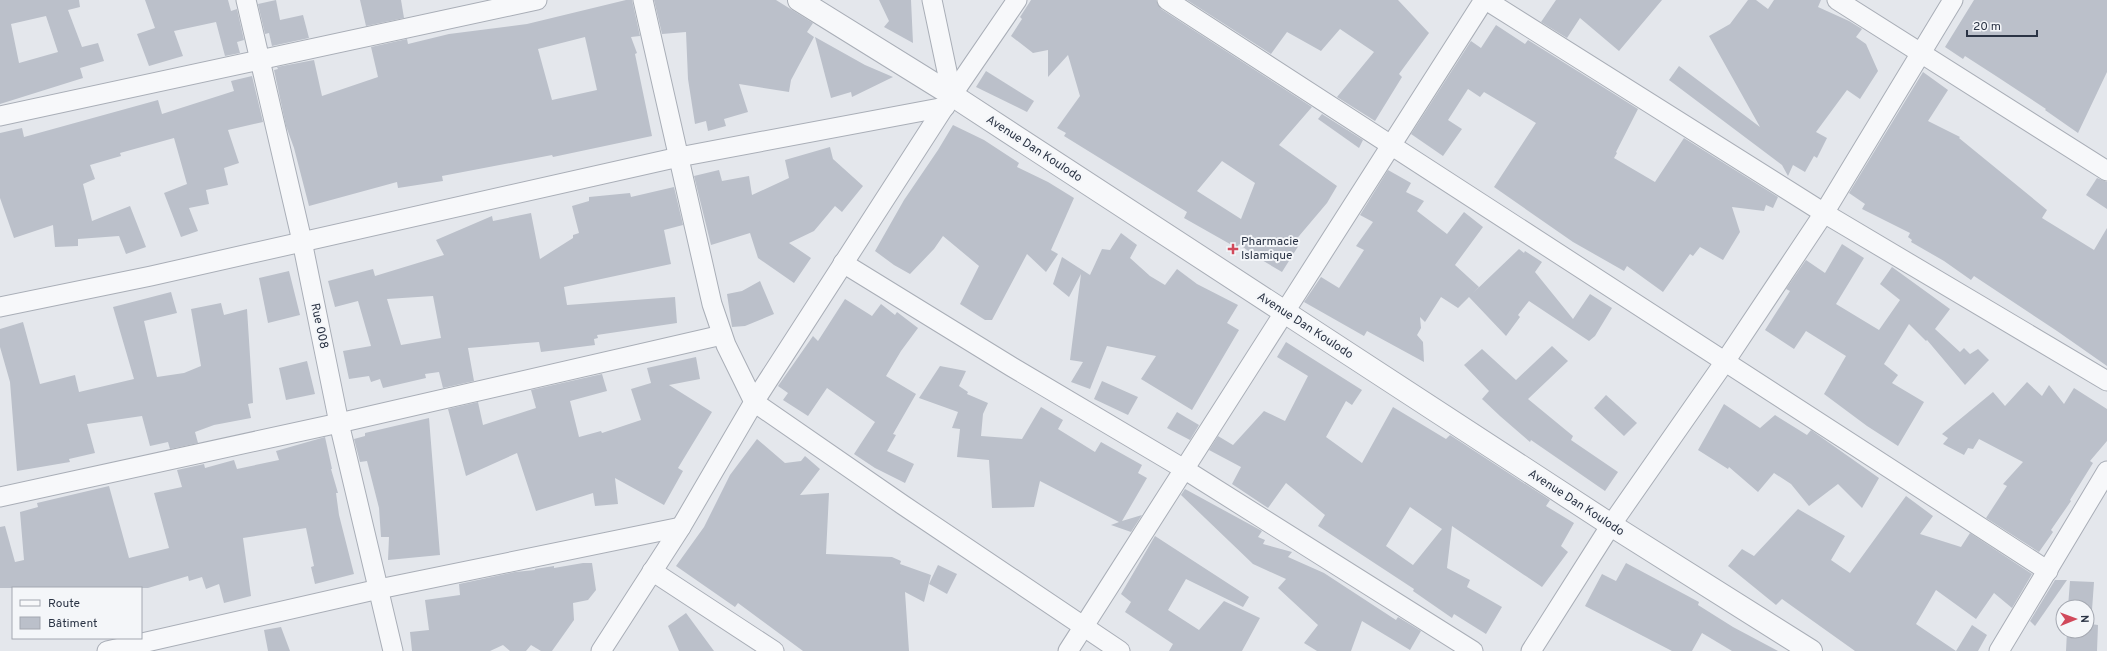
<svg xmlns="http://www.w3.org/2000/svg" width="2107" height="651" viewBox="0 0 2107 651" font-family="Overpass,sans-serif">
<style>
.building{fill:#bbc0ca;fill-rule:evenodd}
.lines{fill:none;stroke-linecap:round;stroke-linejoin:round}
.minor-casing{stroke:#a9aeb7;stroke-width:21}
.tertiary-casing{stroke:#a9aeb7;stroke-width:24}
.minor{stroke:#f7f8fa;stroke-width:19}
.tertiary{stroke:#f7f8fa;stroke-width:22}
.poi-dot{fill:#d1495b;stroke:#f4f6f9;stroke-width:1.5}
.labels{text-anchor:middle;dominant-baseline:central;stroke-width:4;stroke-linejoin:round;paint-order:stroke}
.street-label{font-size:12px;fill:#2b3445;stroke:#f4f6f9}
.poi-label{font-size:12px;fill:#2b3445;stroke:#f4f6f9;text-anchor:start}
</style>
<rect width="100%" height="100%" fill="#e4e7ec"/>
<!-- building -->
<g class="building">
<path d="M 0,0 L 79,0 L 80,7 L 68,10 L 82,47 L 98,43 L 104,61 L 80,68 L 83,78 L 0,104 ZM 46,16 L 58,52 L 19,63 L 11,24 Z"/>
<polygon points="145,0 228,0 231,11 237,9 244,40 237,42 240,53 225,56 216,22 174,31 183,56 149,66 137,34 155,28"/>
<polygon points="276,0 280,20 303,15 309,38 272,46 269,33 265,34 258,4"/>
<polygon points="360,0 401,0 404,18 366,26"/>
<path d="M 626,0 L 632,0 L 640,36 L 631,37 L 637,53 L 635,54 L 652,136 L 553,157 L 552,155 L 442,176 L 443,181 L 398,188 L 397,182 L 309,206 L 294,148 L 286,126 L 274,70 L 278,69 L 277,67 L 314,60 L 322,96 L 378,77 L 371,47 L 407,39 L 408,44 L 449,34 L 527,24 ZM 585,37 L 597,90 L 552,100 L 538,49 Z"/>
<polygon points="654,0 776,0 813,23 807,32 814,37 791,80 789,92 739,84 748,112 724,119 726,126 708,131 706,121 695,124 688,79 686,32 662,34"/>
<polygon points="879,0 911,0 913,43 884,27 889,21"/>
<path d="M 1031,0 L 1156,0 L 1161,9 L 1312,107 L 1279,145 L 1337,186 L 1327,203 L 1294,242 L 1299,245 L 1282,272 L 1255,256 L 1239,244 L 1237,248 L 1184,218 L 1187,212 L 1064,136 L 1066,133 L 1057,128 L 1080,96 L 1068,55 L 1048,77 L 1048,50 L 1033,53 L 1011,36 L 1022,19 L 1020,17 ZM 1222,161 L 1255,183 L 1241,219 L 1197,191 Z"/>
<polygon points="1187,0 1398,0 1429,33 1399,74 1402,77 1375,121 1337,97 1374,52 1340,29 1321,51 1287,32 1271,54"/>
<polygon points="1556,0 1662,0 1619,51 1580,18 1567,38 1541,22"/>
<polygon points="1748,0 1756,0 1768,9 1774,0 1821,0 1818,7 1849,21 1862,29 1856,37 1866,44 1878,71 1860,99 1847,90 1816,132 1827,138 1817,158 1814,156 1805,172 1793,165 1788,176 1782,165 1669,80 1679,66 1760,127 1709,36 1730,24"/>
<polygon points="1974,0 2107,0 2107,72 2078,133 2045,110 2046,109 1996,76 1965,56 1963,59 1945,47"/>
<polygon points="1496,25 1525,44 1528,40 1638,109 1616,152 1617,153 1614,158 1655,182 1684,138 1778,197 1773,208 1766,205 1764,211 1732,207 1740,232 1723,260 1700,247 1693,256 1690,254 1663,292 1627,266 1624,271 1573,242 1494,187 1536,123 1484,92 1480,97 1468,89 1448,120 1462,129 1443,156 1411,134 1471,41 1481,48"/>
<polygon points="815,37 865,65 893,77 852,97 851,92 831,98"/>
<polygon points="986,71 1034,101 1027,112 976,87"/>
<polygon points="1923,72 1948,90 1928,121 1960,137 1959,138 2047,210 2042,218 2094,250 2107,228 2107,366 2057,331 1974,276 1971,280 1944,261 1911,242 1912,240 1908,237 1910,233 1862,209 1865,204 1849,193"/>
<polygon points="252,76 263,122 228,130 239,163 224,168 228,185 206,190 209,204 189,208 198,231 181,237 164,193 187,184 174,138 120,153 121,156 90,165 95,179 83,184 92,221 130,206 146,247 126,254 119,236 78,239 78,246 55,247 53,225 14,238 0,198 0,133 22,128 24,137 158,100 162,114 234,91 231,81"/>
<polygon points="1322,114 1363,140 1359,148 1318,119"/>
<polygon points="953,125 984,140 1019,163 1017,167 1048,182 1074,198 1051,250 1058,254 1046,272 1027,254 992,320 985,320 960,304 979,266 943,236 934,249 910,274 894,265 875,251 904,200 938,150"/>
<polygon points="830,147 833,159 863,186 842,212 835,206 814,231 789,243 811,258 794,283 758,258 750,233 711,245 694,176 719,170 722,181 749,176 752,195 789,178 785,160"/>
<polygon points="1388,170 1411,183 1406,192 1424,201 1417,211 1447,234 1464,212 1483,227 1455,265 1479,287 1472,294 1519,249 1524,253 1525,251 1542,262 1535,272 1573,319 1590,294 1612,308 1595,336 1589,341 1529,301 1518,315 1520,317 1506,336 1469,297 1458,308 1441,297 1425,322 1420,317 1421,328 1417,335 1423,342 1424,362 1367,331 1364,336 1304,302 1321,277 1339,288 1364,250 1356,246 1373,222 1360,215"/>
<polygon points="2097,178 2107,182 2107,209 2086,195"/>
<path d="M 674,187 L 683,225 L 664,230 L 671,264 L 564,287 L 567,305 L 675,297 L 677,323 L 597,335 L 598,338 L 594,339 L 595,345 L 541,352 L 539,342 L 468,348 L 474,381 L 443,388 L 439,372 L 425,374 L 426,378 L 383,388 L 380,379 L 371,382 L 369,376 L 349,379 L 343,351 L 371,346 L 358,301 L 335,307 L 328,281 L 373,269 L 375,276 L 444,255 L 436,240 L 492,216 L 493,221 L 531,213 L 540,259 L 573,238 L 573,235 L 579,233 L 572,206 L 589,201 L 589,197 L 630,193 L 631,197 ZM 433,296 L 441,338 L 401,345 L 387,299 Z"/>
<polygon points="1121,233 1137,245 1130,258 1150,276 1165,285 1177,269 1197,284 1238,305 1227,323 1239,330 1192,410 1141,379 1156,356 1107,346 1090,389 1071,382 1083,362 1070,360 1081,274 1069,297 1053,284 1062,257 1090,275 1102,249 1110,250"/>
<polygon points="1842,244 1864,258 1836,304 1879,330 1900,300 1880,284 1892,267 1950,309 1935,329 1960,352 1964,348 1970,354 1978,349 1989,360 1965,385 1927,340 1926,341 1909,324 1884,364 1898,375 1892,383 1924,402 1898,446 1867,426 1824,394 1846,356 1806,331 1794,349 1765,330 1790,291 1786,289 1806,260 1825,273"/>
<polygon points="289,271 300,315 268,323 259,278"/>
<polygon points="760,281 774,314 745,326 732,327 727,294 742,291"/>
<polygon points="171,292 177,313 144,321 157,377 184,373 201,366 191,309 221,303 224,315 247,309 253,403 248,404 251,418 214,425 195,432 198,443 170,449 168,442 150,446 142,416 87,424 95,453 69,459 70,462 17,471 10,382 0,347 0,329 23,322 40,384 75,375 79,392 134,379 113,307"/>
<polygon points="845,299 872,316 881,304 895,315 897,312 918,328 901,351 886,376 916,394 893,434 896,435 887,451 914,464 905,483 875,468 854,454 875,422 827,388 808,416 783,400 788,393 778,386 813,336 818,341"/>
<path d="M 1286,342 L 1362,390 L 1352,405 L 1346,401 L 1326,437 L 1362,463 L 1393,407 L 1446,439 L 1450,435 L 1550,500 L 1546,506 L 1574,523 L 1561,546 L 1568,552 L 1542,587 L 1452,526 L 1447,568 L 1470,580 L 1467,587 L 1502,607 L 1486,634 L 1454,614 L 1452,618 L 1413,591 L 1414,589 L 1318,526 L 1325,515 L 1286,483 L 1268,508 L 1232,484 L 1241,467 L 1209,450 L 1218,436 L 1233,445 L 1264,411 L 1285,421 L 1308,376 L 1277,357 ZM 1410,507 L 1442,529 L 1413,565 L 1386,546 Z"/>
<polygon points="1552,346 1568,361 1528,399 1573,436 1571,440 1618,472 1605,491 1531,440 1530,442 1500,416 1482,399 1489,391 1464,365 1482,349 1516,380"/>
<polygon points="696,357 700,379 669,385 712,412 678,468 683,471 664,505 615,478 618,504 595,506 593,493 536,511 517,453 466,476 448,409 478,402 483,425 536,408 531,390 602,374 607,391 570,401 579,437 601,431 602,433 641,420 631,389 651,383 647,368"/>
<polygon points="307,361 315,394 286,400 279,368"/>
<polygon points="940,366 966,371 959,386 968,392 967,394 988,403 983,414 981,436 1022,439 1041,407 1063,420 1058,429 1095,452 1101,442 1142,465 1138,473 1147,478 1122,521 1142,515 1131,532 1111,525 1119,522 1040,481 1034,507 992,508 989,460 957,457 960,429 952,428 958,412 919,398"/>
<polygon points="1102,381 1138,397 1128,415 1094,399"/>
<polygon points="2027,382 2042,396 2049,385 2064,404 2074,388 2107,409 2107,441 2090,461 2093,463 2070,500 2071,501 2051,530 2053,532 2039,552 1986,518 2007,486 2003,484 2023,462 1979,439 1973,449 1968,448 1964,455 1943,444 1948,438 1942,434 1993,392 2005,406"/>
<polygon points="1606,395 1637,423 1624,436 1594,408"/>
<polygon points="1724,404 1760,428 1775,415 1807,435 1811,430 1879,478 1862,508 1838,484 1809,506 1791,484 1774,473 1758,492 1729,467 1728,469 1698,450"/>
<polygon points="1177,412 1199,425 1190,440 1167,428"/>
<polygon points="429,418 440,555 388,560 389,537 381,537 379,508 367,461 360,462 354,439 365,436 365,433"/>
<polygon points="325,437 332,469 331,469 338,493 336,493 339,515 354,574 315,584 311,567 314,566 306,528 243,538 251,596 224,603 219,584 206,589 202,577 189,581 188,576 148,588 0,588 0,527 5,526 15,562 24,560 20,512 38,507 37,503 109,486 129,558 169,548 154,493 182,487 177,470 204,464 205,468 234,460 237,469 279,460 276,451"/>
<polygon points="757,439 785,463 801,461 805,456 820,469 800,495 829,493 826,554 892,557 901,561 900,564 931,575 924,602 905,592 909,651 803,651 738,603 735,607 676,566 704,527 730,475"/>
<polygon points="1185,489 1262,531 1258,537 1265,540 1263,544 1292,552 1288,557 1324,573 1396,620 1398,617 1421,631 1410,650 1362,621 1351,651 1317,651 1304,643 1318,625 1278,588 1286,579 1253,564 1181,495"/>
<polygon points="1906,496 1933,516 1920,534 1961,547 1970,533 2032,574 2012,608 1994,593 1976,619 1936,590 1916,624 1956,651 1972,625 1987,635 1978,651 1855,651 1782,599 1776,605 1728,566 1742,549 1754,556 1798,509 1845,536 1831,560 1850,573"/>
<polygon points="1155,536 1249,597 1243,607 1186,579 1168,610 1199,630 1224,601 1260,618 1242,651 1169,651 1173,644 1125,612 1131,602 1121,594"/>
<polygon points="583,563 592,563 596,590 588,600 573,603 574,620 552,651 541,651 531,645 526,651 510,651 503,645 490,651 412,651 410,632 429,630 425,600 460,595 459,584 515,572 535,570 535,569 554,566 554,568"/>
<polygon points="1626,563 1699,602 1698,605 1733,627 1778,651 1732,651 1702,633 1692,651 1672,651 1585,606 1602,574 1616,581"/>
<polygon points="938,565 957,574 947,594 929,584"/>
<polygon points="2055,580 2067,580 2035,626 2030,621"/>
<polygon points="2070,581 2094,582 2091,624 2098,625 2097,651 2066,651 2067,631 2087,631 2087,607 2068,607"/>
<polygon points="686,613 714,651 679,651 668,626"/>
<polygon points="281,627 290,651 268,651 264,630"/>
</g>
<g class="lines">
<defs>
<g id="minor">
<polyline points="246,0 302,241 339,423 393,651"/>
<polyline points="643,0 712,304 726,345 754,402 903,505 1120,651"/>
<polyline points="932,0 952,95"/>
<polyline points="1167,0 2048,571"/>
<polyline points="1486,0 1824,213 2107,381"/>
<polyline points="1837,0 2107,171"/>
<polyline points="0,116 537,0"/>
<polyline points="843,263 1012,367 1184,469 1473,651"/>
<polyline points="0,307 151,276 679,157 945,107"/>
<polyline points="0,497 339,423 722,335"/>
<polyline points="652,571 774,651"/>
<polyline points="107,651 379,589 681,527"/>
<polyline points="601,651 681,527 754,402 952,95 1017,0"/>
<polyline points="1068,651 1484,0"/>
<polyline points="1531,651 1611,525 1724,363 1824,213 1953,0"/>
<polyline points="1999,651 2107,471"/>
</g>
<polyline id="tertiary" points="799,0 952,95 1611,525 1811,651"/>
</defs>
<!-- minor casing -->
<use href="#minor" class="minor-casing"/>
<!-- tertiary casing -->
<use href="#tertiary" class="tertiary-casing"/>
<!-- minor -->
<use href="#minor" class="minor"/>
<!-- tertiary -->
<use href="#tertiary" class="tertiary"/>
</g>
<!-- markers -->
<path class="poi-dot" d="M1231 243h4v4h4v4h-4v4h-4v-4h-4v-4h4z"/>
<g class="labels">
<!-- street labels -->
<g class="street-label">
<text transform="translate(1034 149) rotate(33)">Avenue Dan Koulodo</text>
<text transform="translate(319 326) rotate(78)">Rue 008</text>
<text transform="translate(1305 326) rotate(33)">Avenue Dan Koulodo</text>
<text transform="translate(1576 503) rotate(33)">Avenue Dan Koulodo</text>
</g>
<!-- poi labels -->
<g class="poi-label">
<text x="1241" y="242">Pharmacie<tspan x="1241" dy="14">Islamique</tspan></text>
</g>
</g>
<!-- legend -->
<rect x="12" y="587" width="130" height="52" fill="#f4f6f9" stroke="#a4a8b1"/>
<rect x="20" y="600" width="20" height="6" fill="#f7f8fa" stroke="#a4a8b1"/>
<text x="48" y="607" font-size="12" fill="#2b3445">Route</text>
<rect x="20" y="617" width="20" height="12" fill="#bbc0ca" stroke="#a4a8b1"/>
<text x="48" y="627" font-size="12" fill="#2b3445">Bâtiment</text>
<!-- north arrow -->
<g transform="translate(2075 619) rotate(89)"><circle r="19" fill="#f4f6f9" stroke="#a4a8b1"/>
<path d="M0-3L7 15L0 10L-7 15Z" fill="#d1495b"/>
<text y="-6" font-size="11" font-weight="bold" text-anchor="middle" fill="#2b3445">N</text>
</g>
<!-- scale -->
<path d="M1967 30v6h70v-6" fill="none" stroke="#2b3445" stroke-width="2"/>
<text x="1973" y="30" font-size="12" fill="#2b3445" stroke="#f4f6f9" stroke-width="3" paint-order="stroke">20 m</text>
</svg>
